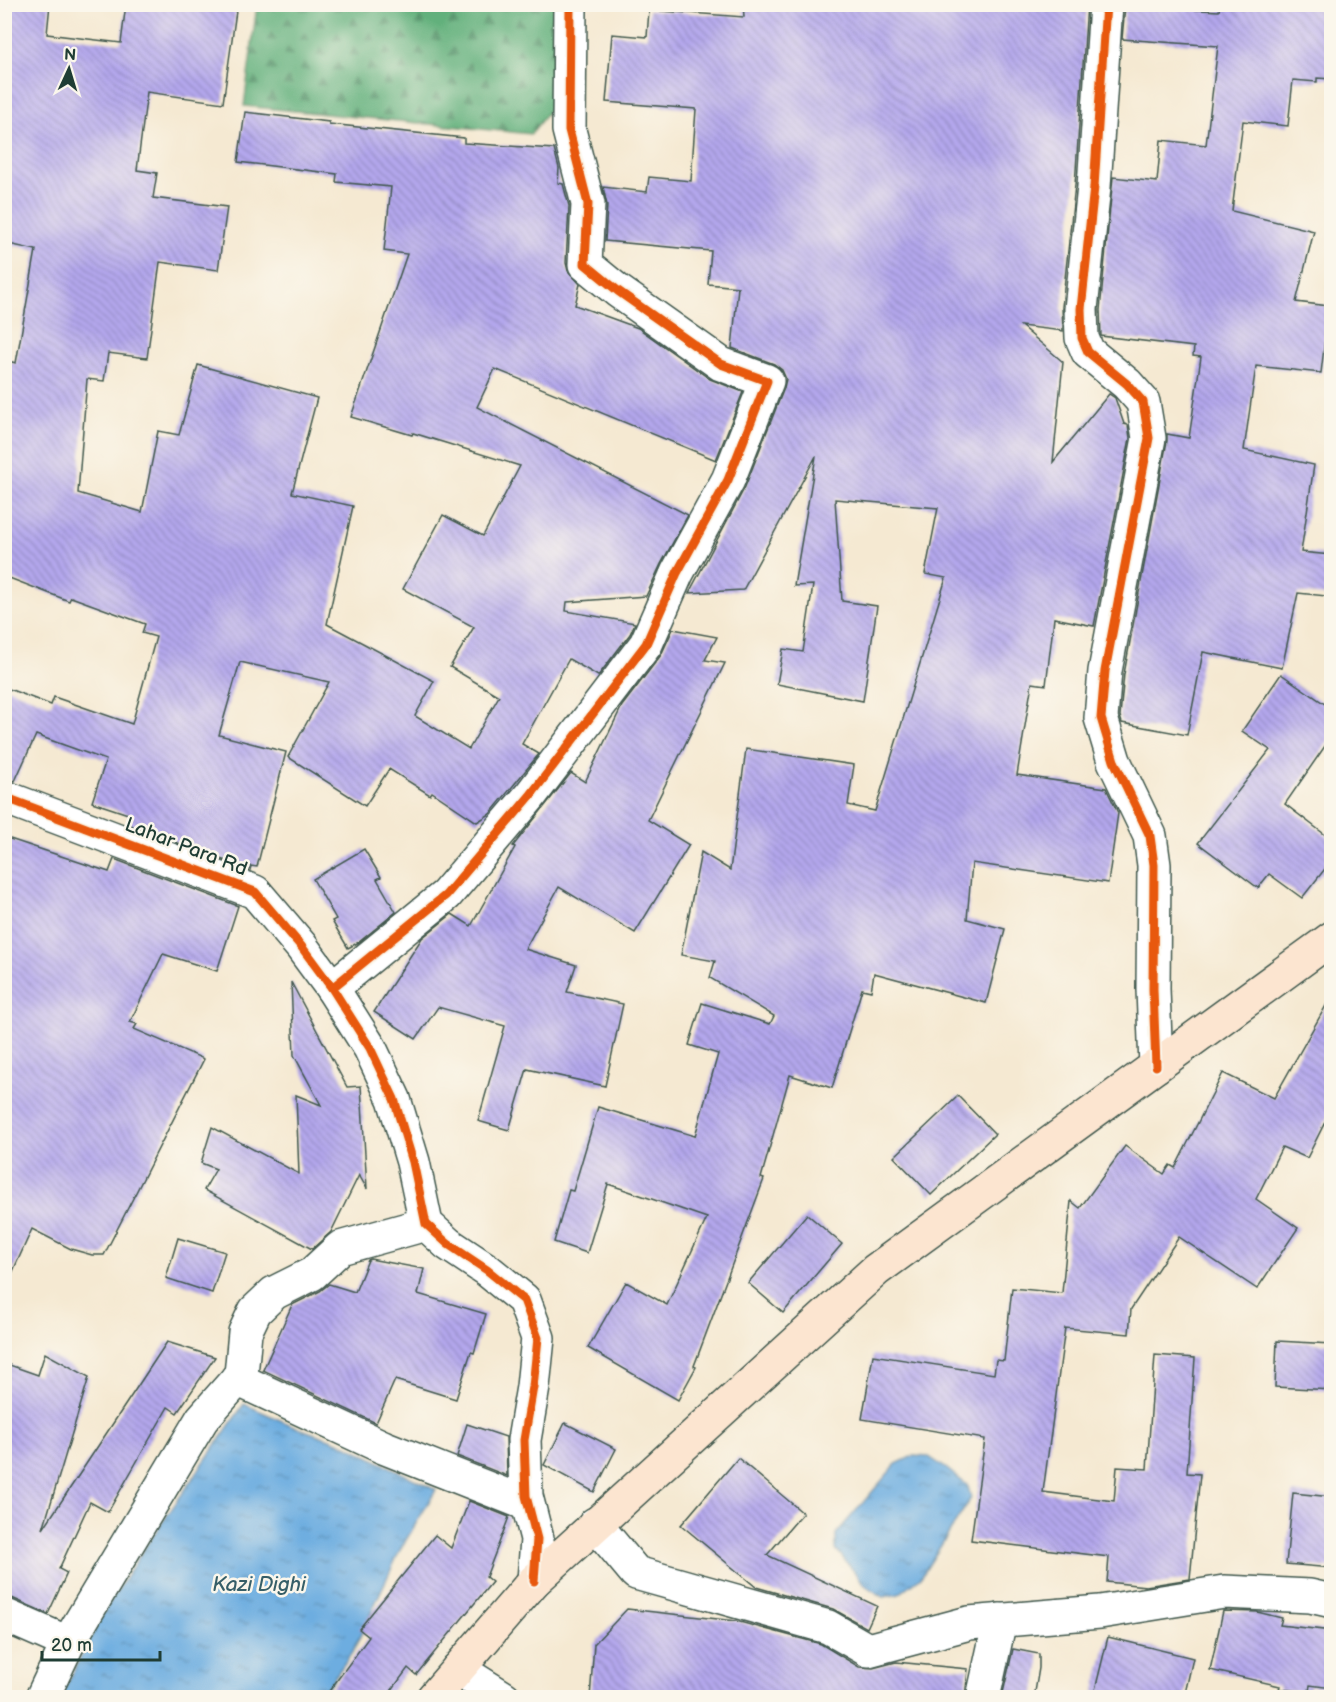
<svg xmlns="http://www.w3.org/2000/svg" width="1336" height="1702" viewBox="0 0 1336 1702" font-family="'Balsamiq Sans',sans-serif">
<style>
.forest{fill:url(#forest-firs);stroke:#407658;stroke-width:1.5}
.water{fill:url(#water-ripples);stroke:#46758a;stroke-width:1.5}
.building{fill:url(#building-back-hatch)}
.lines{fill:none;stroke-linecap:round;stroke-linejoin:round}
.minor-casing{stroke:#3f574c;stroke-width:36}
.secondary-casing{stroke:#3f574c;stroke-width:36}
.minor{stroke:#fff;stroke-width:33}
.secondary{stroke:#fce5d0;stroke-width:33}
.cycleway-casing{stroke:#fbf7ec;stroke-width:13}
.cycleway{stroke:#e8590c;stroke-width:9}
.labels{text-anchor:middle;dominant-baseline:central;stroke-width:5;stroke-linejoin:round;paint-order:stroke}
.street-label{font-size:20px;fill:#1f3d34;stroke:#fbf7ec}
.water-label{font-size:21px;font-style:italic;fill:#365f68;stroke:#fbf7ec}
</style>
<defs>
<pattern id="forest-firs" width="22" height="20" patternUnits="userSpaceOnUse" patternTransform="scale(1.5)"><rect width="22" height="20" fill="#62b07b"/><path d="M5 1l3.5 6h-7zM16 11l3.5 6h-7z" fill="#509066"/></pattern>
<pattern id="water-ripples" width="26" height="14" patternUnits="userSpaceOnUse" patternTransform="scale(1.5)"><rect width="26" height="14" fill="#6dade0"/><path d="M2 4q2-2 4 0t4 0M15 11q2-2 4 0t4 0" fill="none" stroke="#598eb6"/></pattern>
<pattern id="building-back-hatch" width="6" height="6" patternUnits="userSpaceOnUse" patternTransform="scale(1.5)"><rect width="6" height="6" fill="#b4a7ed"/><path d="M-1 5l2 2M0 0l6 6M5-1l2 2" fill="none" stroke="#9289c1"/></pattern>
</defs>
<rect width="100%" height="100%" fill="#fbf7ec"/>
<filter id="ink" filterUnits="userSpaceOnUse"><feTurbulence type="fractalNoise" baseFrequency=".0167" numOctaves="2"/><feDisplacementMap in="SourceGraphic" scale="12" xChannelSelector="R" yChannelSelector="G"/><feConvolveMatrix kernelMatrix="1 2 1 2 8 2 1 2 1" color-interpolation-filters="sRGB"/></filter>
<filter id="wash" filterUnits="userSpaceOnUse"><feTurbulence type="fractalNoise" baseFrequency=".008" numOctaves="4" result="noise"/><feDisplacementMap in="SourceGraphic" scale="24" xChannelSelector="R" yChannelSelector="G"/><feGaussianBlur stdDeviation="1.35" result="paint"/><feColorMatrix in="noise" values="0 0 0 0 0 0 0 0 0 0 0 0 0 0 0 0 0 1.4 0 .05"/><feComposite in="paint" operator="in"/></filter>
<g filter="url(#wash)">
<rect width="100%" height="100%" fill="#f5e9d2"/>
<!-- forest -->
<polygon class="forest" points="257,5 563,5 550,109 531,134 244,106"/>
<!-- water -->
<g class="water">
<polygon points="244,1404 298,1428 344,1444 436,1490 400,1550 353,1651 321,1697 60,1698 105,1610 142,1552"/>
<polygon points="913,1456 929,1457 947,1469 968,1486 971,1498 921,1577 899,1594 883,1597 865,1585 836,1549 836,1534 896,1464"/>
</g>
<g id="blocks">
<!-- building -->
<g class="building">
<polygon points="4,4 50,4 47,34 121,43 126,4 237,4 223,103 147,92 137,170 157,173 153,198 227,207 218,270 160,262 147,358 108,353 104,381 87,379 78,493 142,512 158,431 179,435 198,365 317,398 292,493 353,506 327,624 434,681 415,716 469,749 499,696 450,667 474,627 403,589 443,515 483,536 520,466 413,433 412,435 351,417 407,254 384,251 391,187 336,182 337,174 238,162 245,112 329,122 329,124 464,138 464,143 554,149 559,168 558,183 563,184 569,206 566,263 568,271 580,284 575,305 638,328 710,379 743,392 716,460 495,369 477,407 688,515 661,564 646,596 567,602 566,611 635,623 630,634 598,676 569,659 522,744 539,754 490,814 477,822 432,792 430,795 389,769 365,806 288,757 329,682 240,662 219,735 286,752 257,867 251,866 250,870 127,824 131,815 92,802 106,760 36,735 15,781 4,779 4,687 51,705 54,697 132,724 156,637 142,633 145,624 71,597 69,601 4,576 4,360 16,363 36,250 4,243"/>
<polygon points="743,4 1087,4 1075,185 1062,307 1063,331 1021,326 1063,362 1053,462 1109,394 1115,398 1124,424 1128,425 1130,438 1094,626 1054,618 1046,685 1032,683 1017,775 1106,788 1118,813 1108,883 972,863 967,919 1005,929 986,1003 874,973 871,991 862,989 832,1088 790,1075 761,1178 764,1179 694,1366 696,1367 678,1400 588,1348 626,1282 667,1305 707,1218 608,1184 587,1253 554,1242 569,1190 573,1191 598,1107 695,1136 718,1054 689,1045 702,1003 770,1024 774,1016 710,978 715,961 681,955 701,852 730,870 746,749 854,765 848,805 875,811 946,578 925,574 938,508 835,499 842,601 877,606 863,701 777,684 783,649 803,652 813,585 794,586 816,456 743,590 689,593 745,487 784,388 786,379 782,370 774,364 732,348 738,287 708,284 711,251 605,241 607,205 603,187 647,192 649,177 691,181 696,109 606,102 612,34 647,37 649,10 744,17"/>
<polygon points="1220,4 1332,4 1332,79 1317,78 1317,82 1293,80 1288,126 1243,121 1232,211 1314,231 1296,302 1329,306 1321,373 1256,366 1244,450 1314,465 1301,552 1331,555 1326,596 1298,593 1282,668 1203,652 1187,735 1122,723 1120,716 1124,674 1167,441 1167,434 1189,438 1201,357 1193,356 1194,347 1101,336 1100,310 1113,177 1157,182 1161,140 1206,145 1218,46 1122,39 1125,6 1219,11"/>
<polygon points="673,629 717,637 705,660 725,663 648,820 689,845 635,933 559,887 525,949 576,965 567,992 623,1004 605,1086 527,1069 509,1130 478,1121 505,1026 438,1007 416,1039 374,1012 422,938 452,914 471,926 515,847 513,846 571,773 585,782 622,706 661,655"/>
<polygon points="1281,674 1332,709 1332,736 1285,804 1332,840 1332,860 1302,898 1269,874 1258,888 1198,843 1270,750 1242,731"/>
<polygon points="4,837 109,872 114,859 238,906 217,971 163,954 130,1022 137,1024 134,1029 204,1059 104,1255 92,1255 71,1249 32,1229 4,1291"/>
<polygon points="364,849 381,877 377,879 396,912 359,942 348,948 332,921 336,919 313,879"/>
<polygon points="291,982 347,1087 361,1086 367,1189 359,1175 331,1232 312,1249 204,1190 216,1169 201,1163 212,1127 299,1174 296,1095 321,1105 294,1055"/>
<polygon points="1332,995 1332,1108 1307,1158 1282,1147 1256,1199 1298,1228 1257,1289 1179,1237 1131,1309 1129,1334 1065,1328 1043,1492 1114,1501 1117,1467 1147,1469 1155,1355 1195,1358 1187,1473 1200,1474 1190,1579 1146,1586 1107,1582 1109,1557 971,1540 985,1439 862,1419 873,1355 994,1374 996,1360 1004,1361 1012,1288 1062,1293 1071,1201 1080,1208 1125,1146 1164,1174 1170,1165 1175,1168 1223,1073 1274,1098"/>
<polygon points="958,1096 995,1134 931,1195 894,1157"/>
<polygon points="807,1214 842,1244 783,1313 748,1283"/>
<polygon points="178,1238 225,1252 212,1293 166,1278"/>
<polygon points="370,1259 424,1269 418,1294 486,1314 474,1353 471,1352 456,1399 395,1380 376,1423 263,1370 292,1305 320,1291 329,1284 355,1292 368,1260"/>
<polygon points="1277,1341 1332,1344 1332,1390 1275,1387"/>
<polygon points="167,1342 215,1357 177,1413 168,1407 108,1512 90,1502 59,1569 67,1573 48,1614 12,1598 4,1597 4,1363 38,1375 45,1353 89,1377 43,1529"/>
<polygon points="565,1423 616,1449 594,1492 544,1465"/>
<polygon points="467,1424 506,1437 507,1476 457,1456"/>
<polygon points="738,1458 803,1513 767,1555 877,1606 867,1628 833,1609 756,1587 681,1525"/>
<polygon points="1293,1493 1332,1497 1332,1568 1286,1564"/>
<polygon points="469,1501 509,1517 486,1577 492,1582 416,1675 408,1668 386,1698 324,1698 369,1637 359,1629 435,1535 451,1548"/>
<polygon points="627,1609 736,1621 821,1644 859,1667 873,1668 896,1662 968,1669 965,1698 590,1698 594,1644"/>
<polygon points="1223,1611 1257,1612 1282,1618 1280,1625 1332,1631 1332,1688 1310,1685 1309,1692 1279,1689 1280,1686 1210,1670"/>
<polygon points="1108,1637 1193,1658 1184,1698 1093,1698"/>
<polygon points="1013,1649 1039,1654 1039,1668 1034,1698 1003,1693"/>
</g>
</g>
</g>
<g filter="url(#ink)">
<use href="#blocks" fill-opacity="0" stroke="#3f574c" stroke-width="1.5"/>
<g class="lines">
<defs>
<g id="minor">
<polyline points="1106,4 1094,187 1081,309 1082,338 1088,352 1127,384 1143,402 1149,438 1105,671 1101,718 1114,761 1150,836 1154,865 1153,989 1156,1066"/>
<polyline points="4,797 255,892 301,946 332,988 370,1048 394,1099 413,1162 426,1224 448,1244 487,1270 524,1300 538,1338 533,1387 524,1440 526,1496 537,1539 534,1581"/>
<polyline points="332,988 446,895 530,796 646,644 677,573 728,480 767,381 721,364 618,291 585,264 588,204 569,130 570,4"/>
<polyline points="237,1379 383,1447 527,1504"/>
<polyline points="595,1524 636,1573 828,1627 868,1650 969,1623 1100,1612 1224,1592 1310,1596 1332,1601"/>
<polyline points="4,1615 68,1643"/>
<polyline points="458,1669 504,1698"/>
<polyline points="42,1698 68,1643 202,1419 241,1375 245,1332 255,1311 274,1293 312,1274 340,1248 426,1224"/>
<polyline points="983,1698 1000,1620"/>
</g>
<polyline id="secondary" points="433,1698 534,1581 876,1270 1332,938"/>
</defs>
<!-- minor casing -->
<use href="#minor" class="minor-casing"/>
<!-- secondary casing -->
<use href="#secondary" class="secondary-casing"/>
<!-- minor -->
<use href="#minor" class="minor"/>
<!-- secondary -->
<use href="#secondary" class="secondary"/>
<defs>
<g id="cycleway">
<polyline points="1106,4 1094,187 1081,309 1082,338 1088,352 1127,384 1143,402 1149,438 1105,671 1101,718 1114,761 1150,836 1154,865 1153,989 1156,1066"/>
<polyline points="4,797 255,892 301,946 332,988 370,1048 394,1099 413,1162 426,1224 448,1244 487,1270 524,1300 538,1338 533,1387 524,1440 526,1496 537,1539 534,1581"/>
<polyline points="332,988 446,895 530,796 646,644 677,573 728,480 767,381 721,364 618,291 585,264 588,204 569,130 570,4"/>
</g>
</defs>
<!-- cycleway casing -->
<use href="#cycleway" class="cycleway-casing"/>
<!-- cycleway -->
<use href="#cycleway" class="cycleway"/>
</g>
</g>
<g class="labels">
<!-- street labels -->
<g class="street-label">
<text transform="translate(186 847) rotate(21)">Lahar Para Rd</text>
</g>
<!-- water labels -->
<g class="water-label">
<text x="259" y="1584">Kazi Dighi</text>
</g>
</g>
<!-- margin -->
<rect width="1336" height="1702" fill="none" stroke="#fbf7ec" stroke-width="24"/>
<!-- north arrow -->
<g transform="translate(69 69) rotate(4)" stroke="#fbf7ec" stroke-width="4.5" paint-order="stroke">
<path d="M0-4.5L10 22L0 15L-10 22Z" fill="#1f3d34"/>
<text y="-9" font-size="16" font-weight="bold" text-anchor="middle" fill="#1f3d34">N</text>
</g>
<!-- scale -->
<path d="M42 1651v9h118v-9" fill="none" stroke="#1f3d34" stroke-width="3"/>
<text x="51" y="1651" font-size="18" fill="#1f3d34" stroke="#fbf7ec" stroke-width="4.5" paint-order="stroke">20 m</text>
</svg>
